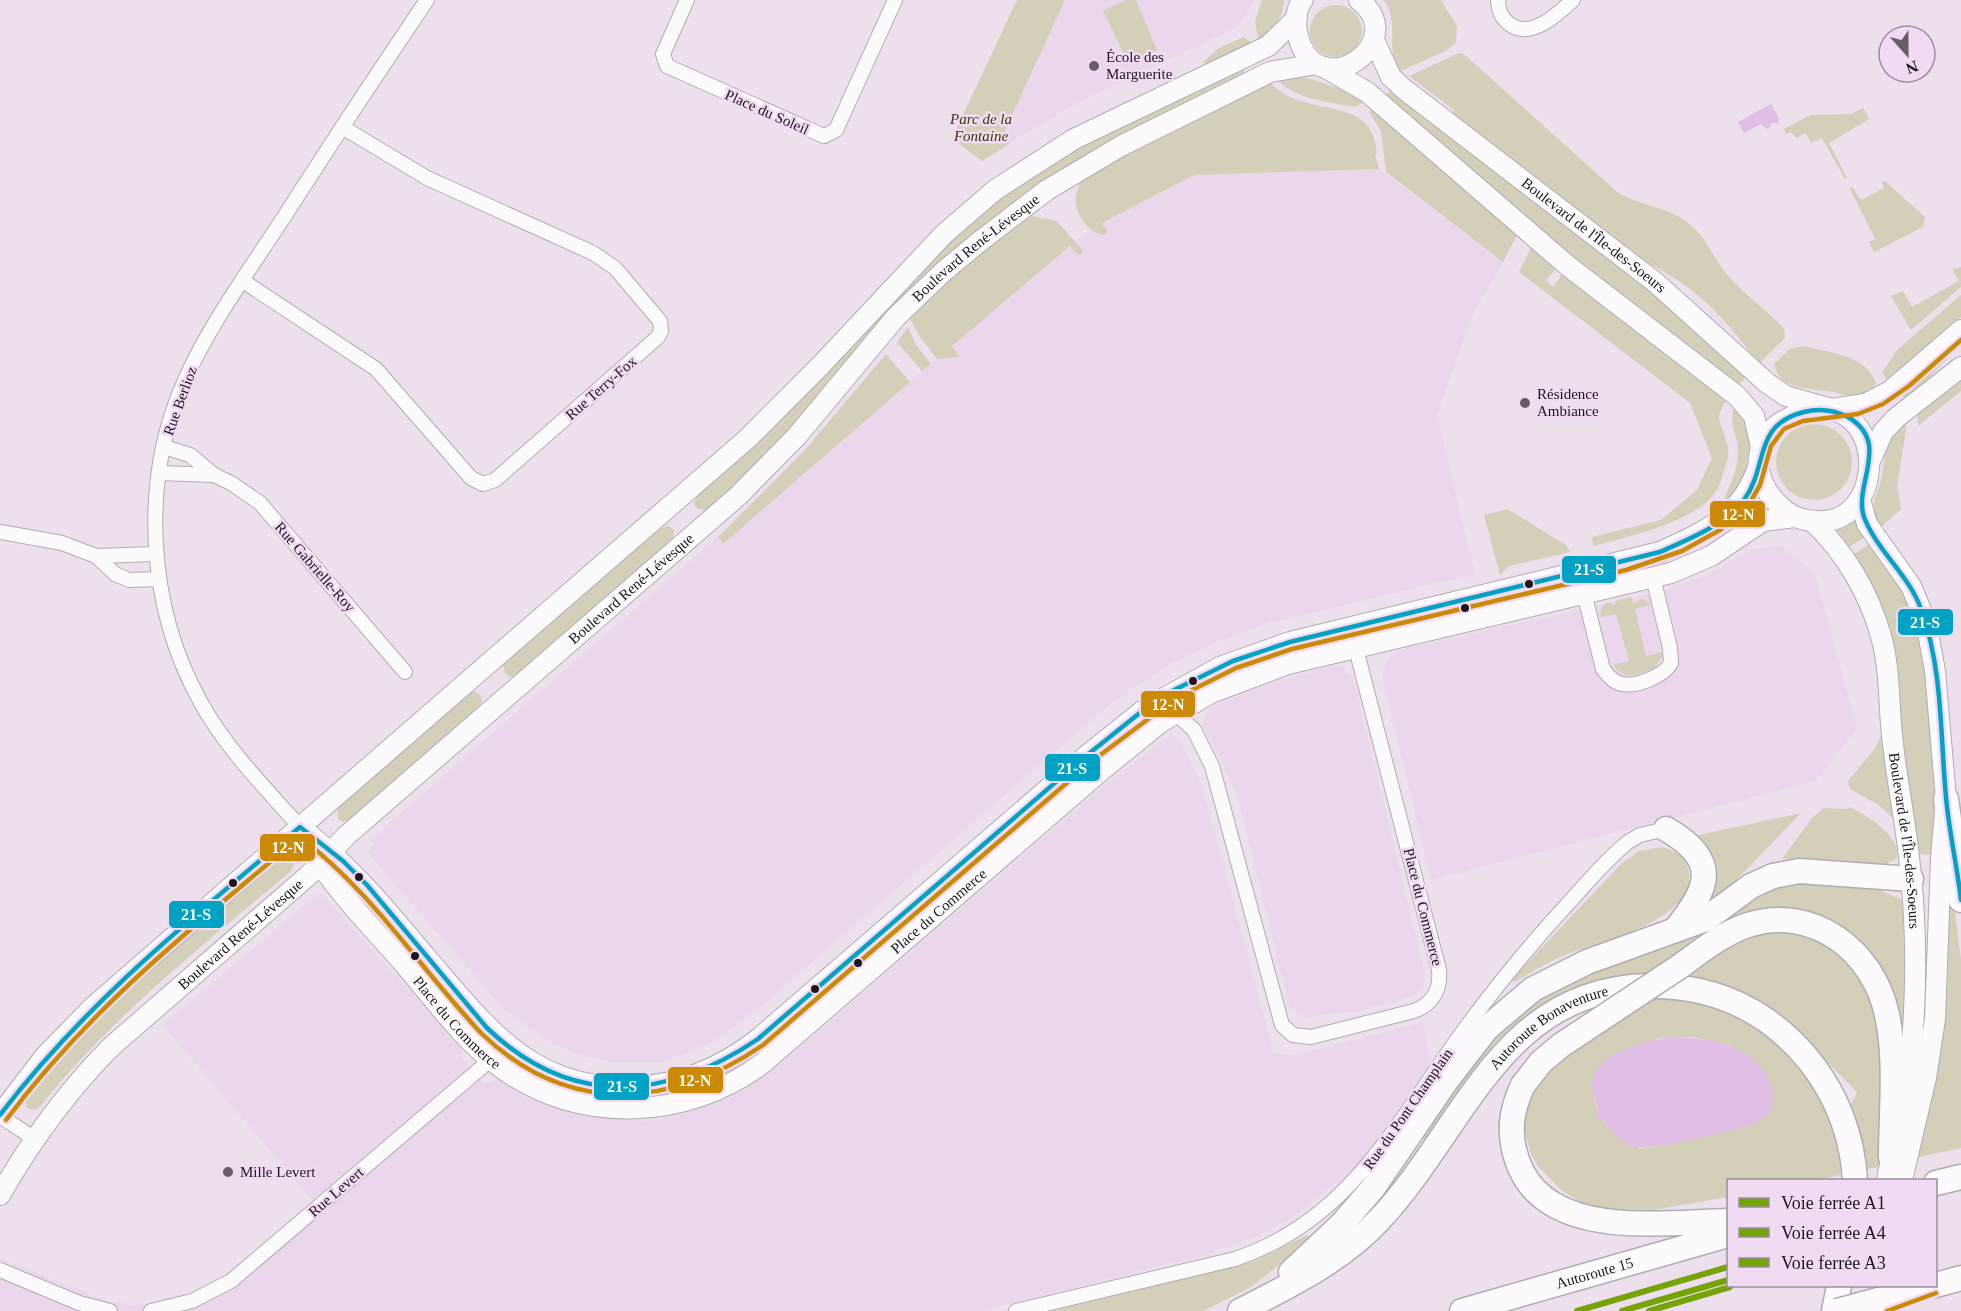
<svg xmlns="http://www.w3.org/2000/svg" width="1961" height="1311" viewBox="0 0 1961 1311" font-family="'Times New Roman',serif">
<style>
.built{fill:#ead7ec}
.green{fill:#d3cfb9;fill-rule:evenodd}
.water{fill:#e0bee5}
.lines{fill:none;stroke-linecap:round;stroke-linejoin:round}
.street-casing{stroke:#b3abb4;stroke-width:16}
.secondary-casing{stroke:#b3abb4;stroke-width:22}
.highway-casing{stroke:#b3abb4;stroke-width:27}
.street{stroke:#fcfafc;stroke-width:14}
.secondary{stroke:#fcfafc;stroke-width:20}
.highway{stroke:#fcfafc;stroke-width:24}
.highway-bridge-casing{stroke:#b3abb4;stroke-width:27;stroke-linecap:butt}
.highway-bridge{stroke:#fcfafc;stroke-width:24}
.bus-1-casing{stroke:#f0dbf2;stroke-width:9}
.bus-2-casing{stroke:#f0dbf2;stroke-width:9}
.bus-1{stroke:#02a2c5;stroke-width:4.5}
.bus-2{stroke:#cc8906;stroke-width:4.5}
.rail-1-casing{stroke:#f0dbf2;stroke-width:10}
.rail-2-casing{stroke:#f0dbf2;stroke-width:10}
.rail-3-casing{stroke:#f0dbf2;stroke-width:10}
.rail-1{stroke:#75a405;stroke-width:6}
.rail-2{stroke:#75a405;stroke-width:6}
.rail-3{stroke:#75a405;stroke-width:6}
.poi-dot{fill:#665d67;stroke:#f0dbf2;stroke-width:2}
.bus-dot{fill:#1e171f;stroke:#f0dbf2;stroke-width:2}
.labels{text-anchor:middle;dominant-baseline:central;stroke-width:5;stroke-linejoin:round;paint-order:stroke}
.poi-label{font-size:15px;fill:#1e171f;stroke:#f0dbf2;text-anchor:start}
.street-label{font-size:15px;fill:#1e171f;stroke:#f0dbf2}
.park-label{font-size:15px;font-style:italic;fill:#383907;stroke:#f0dbf2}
.line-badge{stroke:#f0dbf2;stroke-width:2}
.badge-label{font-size:16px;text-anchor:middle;font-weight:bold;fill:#fff}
</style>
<rect width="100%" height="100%" fill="#ece0ed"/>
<!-- built -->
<g class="built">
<polygon points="1065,0 1254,0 1239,25 1230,31 1079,102 1009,144 1003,136"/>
<polygon points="1379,169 1503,262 1473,314 1437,415 1475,574 1269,623 1217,642 1173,663 1117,699 1062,745 765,1003 712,1043 662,1062 611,1062 578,1055 549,1042 503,1008 367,852 374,845 370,840 718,537 724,544 937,358 1092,228 1194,175"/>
<polygon points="1781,546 1815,574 1857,728 1816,781 1431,880 1382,676 1388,659 1399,650 1671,589 1679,584 1707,576 1752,549"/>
<polygon points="1334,666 1344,667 1349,674 1352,673 1425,974 1423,988 1411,997 1355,1012 1323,1014 1305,1019 1289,1005 1237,795 1223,764 1201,724 1209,708 1244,693 1283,679"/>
<polygon points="1171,734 1180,741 1202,785 1274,1053 1294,1055 1423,1022 1431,1063 1363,1161 1296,1215 1256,1237 1201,1256 982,1311 0,1311 0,1258 108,1301 133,1305 156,1303 188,1294 218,1281 313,1201 163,1025 320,892 462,1049 462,1059 484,1084 498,1080 526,1097 576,1115 644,1121 667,1118 731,1097 783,1062 1105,785"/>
</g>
<!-- green -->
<g class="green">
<polygon points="1017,0 1065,0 1003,135 1009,144 982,161 952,138"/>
<polygon points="1126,0 1136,0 1157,50 1124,66 1126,58 1103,11"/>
<path d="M 1262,0 L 1284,0 C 1283,18 1274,32 1258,39 L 1255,21 Z"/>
<path d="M 1384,0 L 1441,0 L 1457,26 L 1456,42 L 1447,50 L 1399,72 C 1385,44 1400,24 1384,0 Z"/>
<circle cx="1336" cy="31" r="26"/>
<polygon points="1243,37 1252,43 1215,63 1202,63 1219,48"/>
<path d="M 1459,53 L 1464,54 L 1616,191 C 1638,206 1666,206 1687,222 C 1707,237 1714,260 1729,277 C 1744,293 1761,307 1777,321 L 1784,329 L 1785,338 L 1759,364 C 1725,318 1699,289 1648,263 L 1475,131 L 1452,113 L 1454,110 L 1409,76 Z"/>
<polygon points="1245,67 1242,79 1175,110 900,306 891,297 962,226 1053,160"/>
<path d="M 1297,75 C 1321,82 1344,89 1366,101 L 1355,107 C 1332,103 1289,98 1276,77 Z"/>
<path d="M 1269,81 C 1303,122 1373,90 1377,154 L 1375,155 L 1379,169 L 1194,175 L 1102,223 L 1108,233 L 1103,235 C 1077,229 1064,191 1090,172 Z"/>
<polygon points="1390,91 1641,283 1747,376 1736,388 1624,303 1383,97"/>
<polygon points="1372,106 1518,233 1503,262 1386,172 1381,131 1369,112"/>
<polygon points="1863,108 1869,119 1829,143 1847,178 1845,179 1822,138 1811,143 1806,133 1797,138 1790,132 1786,134 1784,129 1811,115 1851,114"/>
<polygon points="1885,181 1925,217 1923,227 1874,252 1869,242 1875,239 1850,189 1852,187 1861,200 1884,188 1882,182"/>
<polygon points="1032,216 1057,221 1083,251 1082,254 1078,255 1070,246 952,346 960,357 937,359 920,337 907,313 1024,218"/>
<path d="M 1532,246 L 1558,267 L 1546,280 L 1553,287 L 1564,272 L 1617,316 L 1729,397 C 1710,421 1724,424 1728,448 C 1729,455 1727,463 1724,471 C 1722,476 1721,483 1718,488 C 1701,521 1627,537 1593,546 L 1592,537 L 1661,520 L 1697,490 L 1712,458 L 1690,403 L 1519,272 Z"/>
<polygon points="1961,267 1961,287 1911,330 1891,296 1903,291 1912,307 1959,281 1952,269"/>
<polygon points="1961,295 1961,317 1890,383 1882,373 1897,350"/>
<path d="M 885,303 L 895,312 C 836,381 777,452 707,511 L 696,508 L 694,502 L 698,495 L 775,427 Z"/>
<polygon points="908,327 916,345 931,364 922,371 897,342"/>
<polygon points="1958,343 1960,345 1907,401 1899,392"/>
<path d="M 1803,346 C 1827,352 1870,356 1876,384 C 1870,390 1865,394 1856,396 C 1848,397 1841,393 1833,392 C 1812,388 1780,392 1774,364 L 1790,349 Z"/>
<polygon points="886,354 910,382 723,544 718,537 805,450"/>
<polygon points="1961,380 1961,391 1918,426 1917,413 1931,399"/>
<path d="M 1738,404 L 1746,416 L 1750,442 L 1745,476 L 1727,504 L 1724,499 C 1731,484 1737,470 1738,454 C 1740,437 1724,418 1738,404 Z"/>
<path d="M 1905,420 L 1906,430 L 1897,486 L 1901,509 L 1880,528 C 1867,498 1878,500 1882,474 C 1887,445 1885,443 1905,420 Z"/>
<circle cx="1814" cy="462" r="38"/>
<polygon points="1507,509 1566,545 1570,552 1509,566 1500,575 1484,515"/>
<polygon points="1855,521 1865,537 1849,547 1837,530"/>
<polygon points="668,526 674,530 673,541 517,675 510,677 505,673 503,665 508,659 659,529"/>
<polygon points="1870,544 1907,598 1923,645 1935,775 1934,855 1919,854 1904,751 1895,653 1879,599 1854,554"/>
<path d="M 1631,597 L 1633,604 L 1643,599 L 1651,605 L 1635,609 L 1646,656 L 1662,652 L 1662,656 L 1654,669 C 1640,674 1622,682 1614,665 L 1629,661 L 1616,614 L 1600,617 L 1601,609 L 1606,603 L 1611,602 L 1612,605 L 1616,604 L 1615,601 Z"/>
<polygon points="473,691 479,694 482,700 478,709 352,818 343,822 338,819 337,807"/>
<polygon points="1882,734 1896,822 1879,805 1850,789 1848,781 1874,750"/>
<path d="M 1849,807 C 1866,813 1905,840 1896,859 L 1884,865 L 1782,859 L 1812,818 L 1824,808 L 1848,809 Z"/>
<polygon points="1801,813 1709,908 1694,836"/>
<path d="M 1662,847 C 1676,851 1687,857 1689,873 C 1695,920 1600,942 1567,954 C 1549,961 1532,972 1515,982 L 1511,980 L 1621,864 L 1639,851 Z"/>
<path d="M 282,855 L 292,859 L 294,864 L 291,871 C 203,945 111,1017 39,1108 L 34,1110 L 27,1108 L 24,1099 C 94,1004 191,933 282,855 Z"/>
<polygon points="1794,880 1874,888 1903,900 1905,1010 1903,1060 1891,1002 1804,915 1649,975 1605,980 1550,1001 1519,1023 1492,1050 1426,1139 1418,1135 1460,1072 1523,1004 1742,900"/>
<polygon points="1952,890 1961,959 1961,1148 1915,1158 1940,1047 1946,1006 1948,891"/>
<polygon points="1759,932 1805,933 1848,958 1871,994 1880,1034 1882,1116 1879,1167 1864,1170 1850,1107 1857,1092 1786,1021 1682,976 1732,942"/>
<path d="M 1651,997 C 1671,999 1692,999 1711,1005 C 1786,1030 1835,1097 1841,1175 L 1816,1180 L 1728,1180 L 1728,1197 L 1653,1210 L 1598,1208 L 1583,1204 L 1560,1189 L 1538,1166 L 1531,1154 L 1524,1127 L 1527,1099 L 1547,1069 ZM 1693,1037 L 1731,1046 L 1772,1087 L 1771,1099 L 1750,1125 L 1666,1145 L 1639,1148 L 1610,1129 L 1599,1114 L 1593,1095 L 1657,1038 Z"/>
<polygon points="1307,1235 1312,1240 1249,1288 1203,1311 1052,1311 1256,1261"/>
</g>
<!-- water -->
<g class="water">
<polygon points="1771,104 1779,119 1778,123 1771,123 1771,126 1767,129 1761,124 1744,133 1738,122"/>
<path d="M 1675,1037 C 1711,1038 1759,1046 1772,1087 C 1774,1094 1772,1102 1772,1109 L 1760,1121 L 1750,1125 C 1729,1131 1646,1154 1629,1145 C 1618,1140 1610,1129 1603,1119 L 1599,1120 L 1596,1116 L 1599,1114 C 1597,1103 1591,1093 1592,1082 C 1597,1052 1649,1039 1675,1037 Z"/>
</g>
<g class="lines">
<defs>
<g id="street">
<polyline points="687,0 663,54 667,66 824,136 836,130 895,0"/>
<path d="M 1498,0 C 1498,8 1500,16 1507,22 C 1528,42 1557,15 1573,0"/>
<polyline points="243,281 376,369 471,478 483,484 495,480 658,337 661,331 660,321 615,268 593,253 427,178 342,127"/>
<polyline points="164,447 190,455 214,475 231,483 260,503 405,672"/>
<polyline points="159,473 214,475"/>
<polyline points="0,532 62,543 96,556 115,574 129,580 159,579"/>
<polyline points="96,556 156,554"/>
<path d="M 1579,573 L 1603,669 C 1608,676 1614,683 1622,684 C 1637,687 1664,676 1671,663 L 1670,648 L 1653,577"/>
<path d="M 1171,709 L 1194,730 L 1212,766 L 1282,1025 L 1293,1035 L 1311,1037 L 1414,1011 C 1433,1004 1441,989 1439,970 L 1354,641"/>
<path d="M 300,827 C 265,788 225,747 200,701 C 147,605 140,480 185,380 C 209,325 253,265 286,214 C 332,142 379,71 427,0"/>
<polyline points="0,1116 35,1139"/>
<polyline points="0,1270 79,1303 110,1311"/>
<polyline points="151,1311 192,1301 231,1281 481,1068 504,1044"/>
<path d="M 1016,1311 L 1235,1259 C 1352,1220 1399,1118 1467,1026 C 1500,981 1536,938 1574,897 C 1591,878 1608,858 1628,842 L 1640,835 L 1666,829"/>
</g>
<g id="secondary">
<path d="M 1303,0 C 1295,10 1295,24 1298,36 C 1317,109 1413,42 1359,0"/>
<path id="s1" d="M 1374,40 L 1391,77 L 1404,89 L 1655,282 L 1767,383 L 1786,396 L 1832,409 L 1865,404 L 1890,391 L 1961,330"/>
<polyline points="1324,67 1367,92 1568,266 1737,396 1754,416 1761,447"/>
<path d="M 1822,409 C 1889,411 1882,526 1817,521 C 1802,521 1790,516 1780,506 C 1766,493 1757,476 1759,457 C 1762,425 1794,412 1822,409 Z"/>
<polyline points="1870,461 1883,432 1896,418 1961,367"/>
<polyline points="1860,499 1867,524 1911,586 1926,622 1935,671 1946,799 1941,858 1935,1019 1926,1078 1902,1180"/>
<path id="s2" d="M 1812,521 C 1845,552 1869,593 1881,636 C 1891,672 1888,708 1893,744 C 1897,782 1905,819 1909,857 C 1917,925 1917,997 1910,1065 C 1906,1104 1893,1142 1887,1180"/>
<path id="s3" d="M 300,827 C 310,844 318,862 330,878 C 352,908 380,936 404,964 C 434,999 463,1040 500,1067 C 578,1125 686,1121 763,1063 L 1102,770 L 1161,722 L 1211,693 L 1288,664 L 1671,573 L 1711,556 L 1763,521 L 1795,517"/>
<path d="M 310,835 C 354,870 390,914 426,957 C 486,1026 531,1091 633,1087 C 681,1085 721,1068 758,1039 L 1086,756 L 1146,708 L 1220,667 L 1290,642 L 1660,552 C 1704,532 1742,516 1758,467"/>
<polyline points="0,1115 45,1056 94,1006 747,439 820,366 944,234 995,190 1074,139 1268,46 1297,18"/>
<path id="s4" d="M 0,1195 C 31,1141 68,1090 112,1046 L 310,874 L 346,836 L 738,496 L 797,436 L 896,317 L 943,272 L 979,242 L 1047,190 L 1121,146 L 1270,72 L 1317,64"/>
</g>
<g id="highway">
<polyline points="1946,799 1961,900"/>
<path d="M 1666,829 C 1722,861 1708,889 1675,930"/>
<path d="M 1682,965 C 1702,950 1724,933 1748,925 C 1814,904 1874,952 1887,1015 C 1897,1061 1891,1111 1891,1157"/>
<path d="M 1523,1085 C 1511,1110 1508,1133 1517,1160 C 1544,1241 1662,1222 1728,1221"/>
<polyline points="1936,1183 1961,1177"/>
<polyline points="1291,1272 1342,1224 1373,1188 1446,1081 1487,1028 1533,989 1587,962 1706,919 1751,886 1773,876 1799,871 1911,879"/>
<polyline points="1936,1285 1961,1278"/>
<path id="s5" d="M 1240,1311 C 1289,1286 1341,1261 1379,1220 C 1464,1130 1500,990 1647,986 C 1690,985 1730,995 1766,1020 C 1819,1058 1851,1115 1855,1180"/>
<path id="s6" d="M 1462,1311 L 1728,1235"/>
<polyline points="1834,1311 1839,1286"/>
</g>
</defs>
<!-- street casing -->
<use href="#street" class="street-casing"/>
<!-- secondary casing -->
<use href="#secondary" class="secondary-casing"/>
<!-- highway casing -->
<use href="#highway" class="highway-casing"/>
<!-- street -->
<use href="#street" class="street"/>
<!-- secondary -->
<use href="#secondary" class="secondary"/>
<!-- highway -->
<use href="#highway" class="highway"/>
<defs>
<g id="highway-bridge">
<polyline points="1523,1085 1541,1062 1560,1046 1682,965"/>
<polyline points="1837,1311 1919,1289"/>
</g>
</defs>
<!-- highway-bridge casing -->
<use href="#highway-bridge" class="highway-bridge-casing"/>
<!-- highway-bridge -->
<use href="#highway-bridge" class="highway-bridge"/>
<defs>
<path id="bus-1" d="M 0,1115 C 85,1003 193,917 300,827 L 343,861 L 367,885 L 487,1028 C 571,1108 666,1101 758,1039 L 1086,756 L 1146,708 L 1172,691 L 1233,661 L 1290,642 L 1660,552 C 1689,539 1723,526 1744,500 C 1769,466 1752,425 1804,412 C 1819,408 1834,410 1848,417 C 1892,443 1853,484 1864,517 C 1877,551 1909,575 1921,609 C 1943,669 1940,734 1946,797 C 1949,832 1957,865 1961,900"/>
<g id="bus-2">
<path d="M 6,1120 C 89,1009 195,925 300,837 C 373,893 419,967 481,1033 C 567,1116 669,1109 763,1045 L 1091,762 L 1176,698 L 1236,668 L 1292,649 L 1626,570 L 1682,551 L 1720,530 L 1749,504 L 1760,485 L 1771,446 L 1784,429 L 1803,421 L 1858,414 L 1883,404 L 1909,386 L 1961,340"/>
<polyline points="1887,1311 1936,1293"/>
</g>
</defs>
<!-- bus-1 casing -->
<use href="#bus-1" class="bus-1-casing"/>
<!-- bus-2 casing -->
<use href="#bus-2" class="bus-2-casing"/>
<!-- bus-1 -->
<use href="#bus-1" class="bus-1"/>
<!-- bus-2 -->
<use href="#bus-2" class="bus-2"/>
<defs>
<polyline id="rail-1" points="1577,1311 1728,1267"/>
<polyline id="rail-2" points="1622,1311 1728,1280"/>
<polyline id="rail-3" points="1649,1311 1730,1287"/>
</defs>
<!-- rail-1 casing -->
<use href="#rail-1" class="rail-1-casing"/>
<!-- rail-2 casing -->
<use href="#rail-2" class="rail-2-casing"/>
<!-- rail-3 casing -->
<use href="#rail-3" class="rail-3-casing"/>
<!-- rail-1 -->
<use href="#rail-1" class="rail-1"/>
<!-- rail-2 -->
<use href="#rail-2" class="rail-2"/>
<!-- rail-3 -->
<use href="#rail-3" class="rail-3"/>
</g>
<!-- markers -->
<g class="poi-dot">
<circle cx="1094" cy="66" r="6"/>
<circle cx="1525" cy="403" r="6"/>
<circle cx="228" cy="1172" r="6"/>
</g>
<g class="bus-dot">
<circle cx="1529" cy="584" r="5"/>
<circle cx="1465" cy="608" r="5"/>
<circle cx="1193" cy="681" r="5"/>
<circle cx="359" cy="877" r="5"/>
<circle cx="233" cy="883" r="5"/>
<circle cx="415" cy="956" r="5"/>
<circle cx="858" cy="963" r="5"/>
<circle cx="815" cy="989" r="5"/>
</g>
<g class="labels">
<!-- poi labels -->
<g class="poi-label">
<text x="1106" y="57">École des<tspan x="1106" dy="17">Marguerite</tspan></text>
<text x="1537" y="394">Résidence<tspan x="1537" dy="17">Ambiance</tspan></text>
<text x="240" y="1172">Mille Levert</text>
</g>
<!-- street labels -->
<g class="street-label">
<text transform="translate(767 112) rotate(24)">Place du Soleil</text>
<text stroke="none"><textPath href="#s1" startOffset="298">Boulevard de l'Île-des-Soeurs</textPath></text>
<text stroke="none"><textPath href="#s4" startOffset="1365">Boulevard René-Lévesque</textPath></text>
<text transform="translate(601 388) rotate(-41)">Rue Terry-Fox</text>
<text transform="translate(180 401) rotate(-70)">Rue Berlioz</text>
<text transform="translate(315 567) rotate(49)">Rue Gabrielle-Roy</text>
<text stroke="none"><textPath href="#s4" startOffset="879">Boulevard René-Lévesque</textPath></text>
<text stroke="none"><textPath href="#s2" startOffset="342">Boulevard de l'Île-des-Soeurs</textPath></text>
<text transform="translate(1423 907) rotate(76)">Place du Commerce</text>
<text stroke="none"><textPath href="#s3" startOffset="828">Place du Commerce</textPath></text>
<text stroke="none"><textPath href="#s4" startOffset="357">Boulevard René-Lévesque</textPath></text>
<text stroke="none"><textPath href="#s3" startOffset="252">Place du Commerce</textPath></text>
<text stroke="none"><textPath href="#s5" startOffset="428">Autoroute Bonaventure</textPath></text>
<text transform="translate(1408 1109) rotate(-55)">Rue du Pont Champlain</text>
<text transform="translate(336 1192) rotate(-41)">Rue Levert</text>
<text stroke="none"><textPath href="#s6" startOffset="138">Autoroute 15</textPath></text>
</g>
<!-- park labels -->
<g class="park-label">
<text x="981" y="119">Parc de la<tspan x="981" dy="17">Fontaine</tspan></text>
</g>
</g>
<g class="line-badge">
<rect x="1709" y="500" width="57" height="28" rx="6" fill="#cc8906"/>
<rect x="1561" y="555" width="56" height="29" rx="6" fill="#02a2c5"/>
<rect x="1897" y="608" width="57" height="28" rx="6" fill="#02a2c5"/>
<rect x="1140" y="690" width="56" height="28" rx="6" fill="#cc8906"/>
<rect x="1044" y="753" width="57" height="29" rx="6" fill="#02a2c5"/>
<rect x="259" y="833" width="57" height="29" rx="6" fill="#cc8906"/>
<rect x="168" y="900" width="57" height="29" rx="6" fill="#02a2c5"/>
<rect x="667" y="1066" width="57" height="28" rx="6" fill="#cc8906"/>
<rect x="593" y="1072" width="57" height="29" rx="6" fill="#02a2c5"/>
</g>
<g class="badge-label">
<text x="1738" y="520">12-N</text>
<text x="1589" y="575">21-S</text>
<text x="1925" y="628">21-S</text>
<text x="1168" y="710">12-N</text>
<text x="1072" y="774">21-S</text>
<text x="288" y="853">12-N</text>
<text x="196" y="920">21-S</text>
<text x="695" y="1086">12-N</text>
<text x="622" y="1092">21-S</text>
</g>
<!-- legend -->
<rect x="1727" y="1179" width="210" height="108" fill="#f0dbf2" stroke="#9c8d9e" stroke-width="1.5"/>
<rect x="1739" y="1198" width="30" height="9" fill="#75a405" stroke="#9c8d9e" stroke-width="1.5"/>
<text x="1781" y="1209" font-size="18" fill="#1e171f">Voie ferrée A1</text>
<rect x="1739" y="1228" width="30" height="9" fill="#75a405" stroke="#9c8d9e" stroke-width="1.5"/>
<text x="1781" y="1239" font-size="18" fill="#1e171f">Voie ferrée A4</text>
<rect x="1739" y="1258" width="30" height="9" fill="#75a405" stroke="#9c8d9e" stroke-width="1.5"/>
<text x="1781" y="1269" font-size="18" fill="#1e171f">Voie ferrée A3</text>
<!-- north arrow -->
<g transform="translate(1907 54) rotate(159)"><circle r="28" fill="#f0dbf2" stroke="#9c8d9e" stroke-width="1.5"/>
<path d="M0-4.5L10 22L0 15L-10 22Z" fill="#665d67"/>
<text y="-9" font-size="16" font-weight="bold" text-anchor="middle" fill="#1e171f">N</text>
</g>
</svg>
